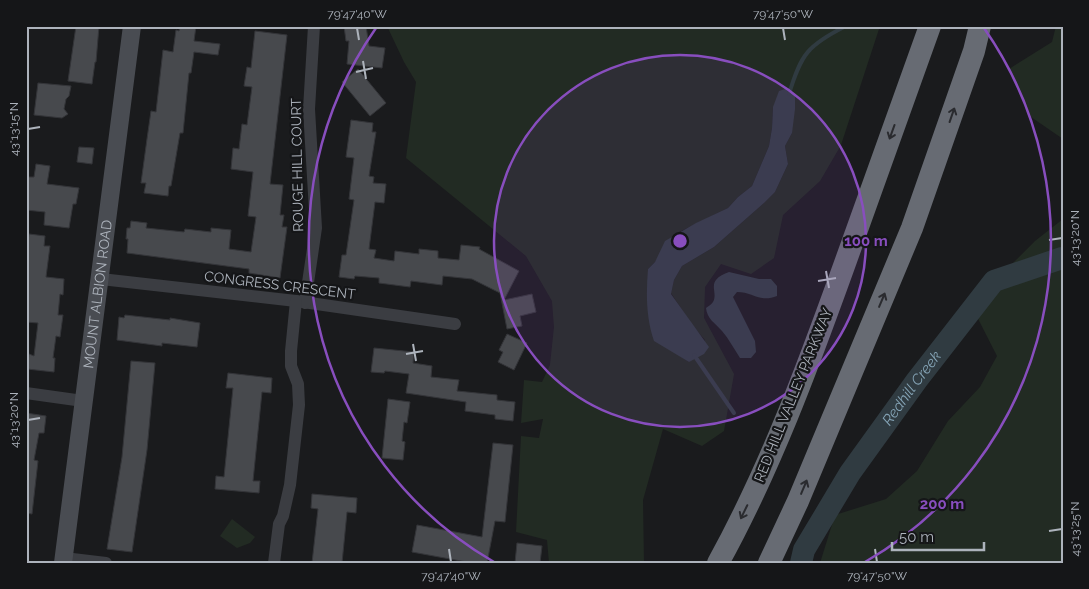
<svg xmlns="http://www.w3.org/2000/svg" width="1089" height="589" viewBox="0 0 1089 589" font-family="Raleway,sans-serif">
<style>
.green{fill:#222b23;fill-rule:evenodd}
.water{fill:#303b41}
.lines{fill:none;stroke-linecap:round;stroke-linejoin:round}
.stream{stroke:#303b41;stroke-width:4}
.river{stroke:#303b41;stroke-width:22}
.building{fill:#47494d;stroke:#343539}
.street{stroke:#3b3d42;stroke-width:12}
.secondary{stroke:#494c52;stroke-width:18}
.highway{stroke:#676b73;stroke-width:22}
.oneway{stroke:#2a2b2f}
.ticks{fill:none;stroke:#adb3bc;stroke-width:2}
.ring{fill:none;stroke:#884ebe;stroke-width:2.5}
.labels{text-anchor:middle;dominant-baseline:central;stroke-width:4.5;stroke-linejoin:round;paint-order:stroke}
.street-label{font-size:14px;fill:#adb3bc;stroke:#151618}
.water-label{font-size:15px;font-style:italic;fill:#85a4b6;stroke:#151618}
.centre{fill:#884ebe;stroke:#151618;stroke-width:2.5}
.ring-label{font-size:15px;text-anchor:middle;font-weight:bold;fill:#884ebe;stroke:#151618;stroke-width:4.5;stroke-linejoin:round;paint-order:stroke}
.neatline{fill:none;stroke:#adb3bc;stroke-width:2}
.ticks-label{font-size:12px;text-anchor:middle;fill:#adb3bc}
</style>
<rect width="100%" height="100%" fill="#1a1b1d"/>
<!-- green -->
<g class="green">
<path d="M 387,26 L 880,26 L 841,145 L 820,181 L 783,215 L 774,258 L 751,274 L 721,264 L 705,287 L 704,318 L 734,374 L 724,431 L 702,446 L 663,429 L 643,500 L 644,563 L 549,563 L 547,540 L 516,532 L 521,436 L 539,438 L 543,419 L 521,423 L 524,380 L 542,382 L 550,365 L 554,327 L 552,301 L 526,256 L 406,158 L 416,82 L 404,62 ZM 773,107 L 792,133 L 785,146 L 788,164 L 775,192 L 764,203 L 714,247 L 682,266 L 674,280 L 671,293 L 692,325 L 705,340 L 689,362 L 680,356 L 648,269 L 655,262 L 675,234 L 728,208 L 738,197 L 752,186 L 769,146 L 772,128 Z"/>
<polygon points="1056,26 1063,26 1063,139 1031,117 1009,69 1052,42"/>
<polygon points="1063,219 1063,563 820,563 835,515 886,499 917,471 948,421 980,387 997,356 971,305 1035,241"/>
<polygon points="232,519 255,537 250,543 237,548 220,536"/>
</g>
<!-- water -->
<g class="water">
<path d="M 788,88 L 795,95 L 795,109 L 792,133 L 785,146 L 788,164 L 775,192 L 764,203 L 714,247 L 682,266 L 674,280 L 671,294 L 709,347 L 704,354 L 689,362 L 654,341 C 646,317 646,294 648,269 L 655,262 L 665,241 L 696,223 L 728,208 L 738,197 L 752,186 L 769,146 L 772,128 L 773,107 L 779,91 Z"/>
<path d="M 729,272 L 759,279 L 771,279 L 777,286 L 777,296 C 760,303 753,292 737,292 L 733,297 L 755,341 L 756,352 L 751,358 L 740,358 C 734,349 729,339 722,331 C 715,323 707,319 706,308 C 708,306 711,305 713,302 C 719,291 704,281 729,272 Z"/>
</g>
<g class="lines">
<!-- stream -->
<g class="stream">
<path d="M 789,94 C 801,54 808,45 846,26"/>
<polyline points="694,355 734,413"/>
</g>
<!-- river -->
<path class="river" id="s1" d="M 801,563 L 804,550 L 850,473 L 917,380 L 994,281 L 1062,258"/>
</g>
<!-- building -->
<g class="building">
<polygon points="76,26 99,26 96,62 95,62 92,84 68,81"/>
<polygon points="180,26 196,26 194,41 220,44 218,55 194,52 191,73 189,73 183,133 180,133 171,186 169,186 168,196 144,193 146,183 141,183 147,139 151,111 156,112 163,50 173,52 176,30 179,31"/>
<polygon points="344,26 366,26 369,46 385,48 382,68 347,64 349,41 346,41"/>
<polygon points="255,31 287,35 270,184 283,185 280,215 284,215 282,227 287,227 280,278 249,273 249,269 127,253 128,239 126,239 127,228 130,228 131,221 147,223 146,228 184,232 185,229 211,232 211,228 231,230 229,249 251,252 256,217 248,216 253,172 231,169 233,148 239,149 242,124 247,125 252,87 244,86 247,67 251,68"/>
<polygon points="358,69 386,103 370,116 342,82"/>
<polygon points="38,83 71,86 69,96 66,99 64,109 68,114 62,118 34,115"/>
<polygon points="351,120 373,123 372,132 376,132 369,176 374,177 373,183 386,184 384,203 375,202 369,249 376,250 374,258 394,261 395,251 419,254 419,249 438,251 438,258 459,260 461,245 480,247 479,249 519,271 504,300 532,294 536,312 520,316 522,326 507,329 500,293 472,279 443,276 442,285 411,281 410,287 379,283 379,278 355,276 354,279 339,277 342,255 346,255 354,200 349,199 354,158 346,157"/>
<polygon points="79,147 94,148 92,164 77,162"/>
<polygon points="36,164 50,166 47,184 79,188 76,204 73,204 69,228 44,225 45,212 26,210 26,177 34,177"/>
<polygon points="29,234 45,236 44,246 50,246 46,277 64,279 63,295 60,294 58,315 63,315 60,337 56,336 53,358 55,358 54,372 27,369 29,354 34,356 38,323 26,322 26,254"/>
<polygon points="125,315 170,320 170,318 200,323 197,347 162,343 162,346 117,340 119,317 124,318"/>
<polygon points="507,334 527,343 514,370 498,362 503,352 499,350"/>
<polygon points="374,348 414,352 413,363 432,366 431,377 459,380 457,391 497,395 497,400 515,402 513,421 495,419 495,415 465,411 466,402 406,393 409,374 385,371 384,373 371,372"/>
<polygon points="131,361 155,363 147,450 132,552 107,549 122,457"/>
<polygon points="228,373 272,378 271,393 262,392 253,481 260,481 259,493 215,489 216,476 224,477 233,388 226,388"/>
<polygon points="388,399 410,402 407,423 404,422 402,441 405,442 403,460 382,458"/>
<polygon points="26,413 46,416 44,433 39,433 34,460 38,461 32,514 26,513"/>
<polygon points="493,443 513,445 505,522 495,521 487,563 472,563 412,552 417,525 482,537"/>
<polygon points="312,494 357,498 356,513 347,512 342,563 312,563 318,509 311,508"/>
<polygon points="517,543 542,546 540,563 515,563"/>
</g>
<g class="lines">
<!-- street -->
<g class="street">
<polyline points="101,279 296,301 455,324"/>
<polyline points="305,303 316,228 309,109 314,26"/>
<polyline points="26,393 83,401"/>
<polyline points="64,558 106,563"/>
<polyline points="274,563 279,524 283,516 290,485 299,405 298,384 291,366 291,351 296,301"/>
</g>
<!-- secondary -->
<path class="secondary" id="s2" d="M 63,563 L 132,26"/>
<!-- highway -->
<g class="highway">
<path d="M 718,563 C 770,469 808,366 844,266 C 873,186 902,106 930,26"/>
<polyline points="769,563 798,501 912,228 974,51 980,26"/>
</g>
</g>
<!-- one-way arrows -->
<defs><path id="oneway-shaft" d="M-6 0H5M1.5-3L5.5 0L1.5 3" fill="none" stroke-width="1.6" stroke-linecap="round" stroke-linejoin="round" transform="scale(1.25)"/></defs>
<g class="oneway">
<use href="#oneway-shaft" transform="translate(952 115) rotate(-71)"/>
<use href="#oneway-shaft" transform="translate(892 132) rotate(110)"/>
<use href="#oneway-shaft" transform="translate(882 300) rotate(-67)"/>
<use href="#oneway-shaft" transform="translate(804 487) rotate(-67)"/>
<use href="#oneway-shaft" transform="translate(744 512) rotate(116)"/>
</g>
<!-- ticks -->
<path class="ticks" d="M 357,28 L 359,40M 783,28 L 785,40M 363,61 L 366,79M 356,72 L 373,68M 28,129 L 40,127M 1049,240 L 1062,238M 826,271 L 829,288M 818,281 L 836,278M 413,344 L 416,361M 406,354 L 423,351M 28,420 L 40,418M 1049,531 L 1062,529M 449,549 L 451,562M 875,549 L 877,562"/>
<!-- distance rings -->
<circle cx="680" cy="241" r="186" fill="#884ebe" fill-opacity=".12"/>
<g class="ring">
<circle cx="680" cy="241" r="186"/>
<path d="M494 562A371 371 0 0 1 376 28M984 28A371 371 0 0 1 865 562"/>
</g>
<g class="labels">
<!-- street labels -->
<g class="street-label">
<text transform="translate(297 165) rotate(-91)">ROUGE HILL COURT</text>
<text transform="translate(280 285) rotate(7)">CONGRESS CRESCENT</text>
<text stroke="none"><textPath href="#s2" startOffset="271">MOUNT ALBION ROAD</textPath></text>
<text transform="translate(793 395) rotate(-68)">RED HILL VALLEY PARKWAY</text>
</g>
<!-- water labels -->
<g class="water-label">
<text stroke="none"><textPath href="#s1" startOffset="208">Redhill Creek</textPath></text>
</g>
</g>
<circle cx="680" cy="241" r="8" class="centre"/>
<g class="ring-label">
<text x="866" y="246">100 m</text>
<text x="942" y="509">200 m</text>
</g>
<!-- border -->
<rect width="1089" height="589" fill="none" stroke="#151618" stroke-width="55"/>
<!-- scale -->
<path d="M892 542v8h92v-8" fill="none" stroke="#adb3bc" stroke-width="2.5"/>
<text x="899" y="542" font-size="15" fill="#adb3bc" stroke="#151618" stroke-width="4" paint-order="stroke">50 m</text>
<rect x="28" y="28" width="1034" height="534" class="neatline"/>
<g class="ticks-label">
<text x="357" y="18">79°47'40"W</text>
<text x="783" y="18">79°47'50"W</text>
<text transform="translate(14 129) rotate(-90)" y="4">43°13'15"N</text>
<text transform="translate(1075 238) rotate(-90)" y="4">43°13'20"N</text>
<text transform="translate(14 420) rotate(-90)" y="4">43°13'20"N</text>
<text transform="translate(1075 529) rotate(-90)" y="4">43°13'25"N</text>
<text x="451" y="580">79°47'40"W</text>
<text x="877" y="580">79°47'50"W</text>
</g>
</svg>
